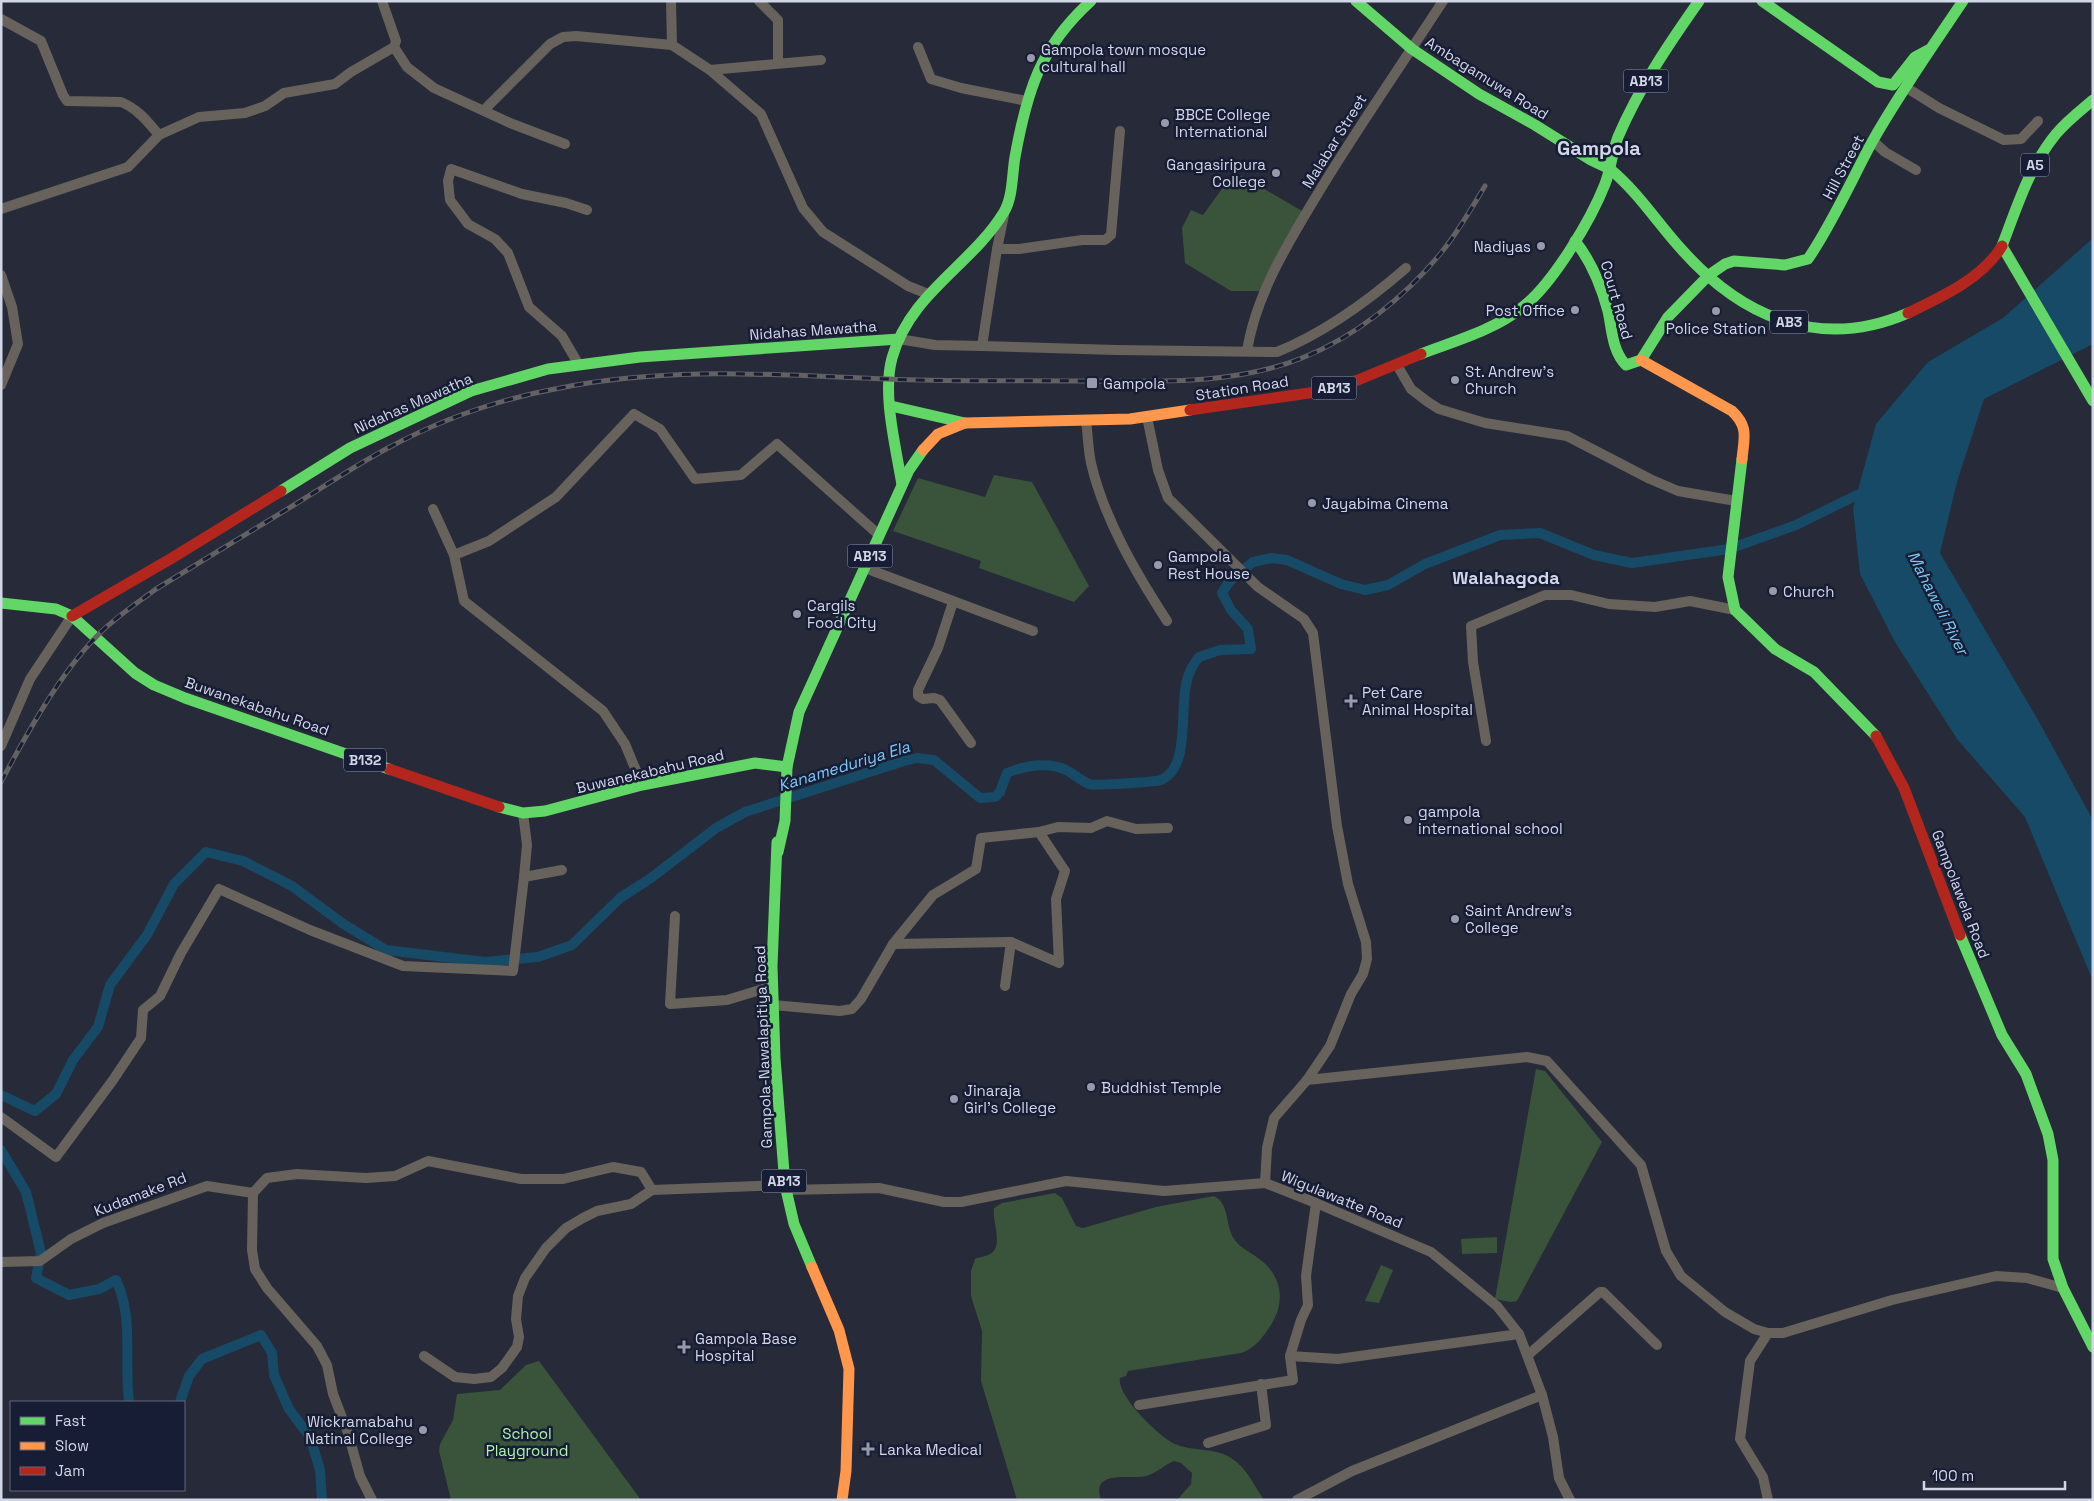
<svg xmlns="http://www.w3.org/2000/svg" width="2094" height="1501" viewBox="0 0 2094 1501" font-family="'Space Grotesk',sans-serif">
<style>
.green{fill:#3a533b}
.water{fill:#164a67}
.lines{fill:none;stroke-linecap:round;stroke-linejoin:round}
.canal{stroke:#164a67;stroke-width:10}
.street{stroke:#68625d;stroke-width:10}
.fast{stroke:#63d668;stroke-width:11}
.slow{stroke:#ff974d;stroke-width:11}
.jam{stroke:#b3261e;stroke-width:11}
.rail-casing{stroke:#636163;stroke-width:5}
.rail{stroke:#171d35;stroke-width:3;stroke-dasharray:9;stroke-linecap:butt}
.poi-dot{fill:#969aaa;stroke:#171d35;stroke-width:2}
.labels{text-anchor:middle;dominant-baseline:central;stroke-width:5;stroke-linejoin:round;paint-order:stroke}
.shield{fill:#171d35;stroke:#9a9fb2;stroke-width:1}
.shield-label{font-size:14px;font-weight:bold;fill:#d2d7e8}
.poi-label{font-size:15px;fill:#d2d7e8;stroke:#171d35;text-anchor:start}
.street-label{font-size:15px;fill:#d2d7e8;stroke:#171d35}
.park-label{font-size:15px;fill:#aef7a9;stroke:#171d35}
.water-label{font-size:16px;font-style:italic;fill:#7ec9f9;stroke:#171d35}
.quarter-label{font-size:18px;font-weight:bold;fill:#d2d7e8;stroke:#171d35}
.district-label{font-size:20px;font-weight:bold;fill:#d2d7e8;stroke:#171d35}
</style>
<rect width="100%" height="100%" fill="#272a38"/>
<!-- green -->
<g class="green">
<polygon points="1242,176 1302,211 1261,291 1231,291 1185,263 1182,228 1191,210 1203,215 1229,179"/>
<polygon points="994,475 1032,482 1089,586 1074,602 979,568 981,561 893,531 918,478 985,497"/>
<polygon points="1536,1069 1545,1071 1602,1142 1517,1301 1510,1302 1495,1299"/>
<path d="M 1055,1193 L 1062,1198 L 1076,1226 L 1083,1228 L 1156,1207 L 1214,1196 C 1230,1204 1225,1225 1234,1239 C 1239,1247 1250,1252 1258,1258 C 1282,1275 1286,1301 1271,1325 C 1262,1338 1256,1348 1241,1353 L 1128,1371 L 1126,1376 L 1120,1378 C 1116,1395 1160,1438 1175,1444 C 1193,1452 1214,1447 1231,1458 C 1246,1467 1254,1485 1264,1500 L 1177,1500 L 1191,1484 L 1192,1473 L 1181,1463 L 1174,1461 C 1164,1465 1157,1473 1146,1476 C 1132,1480 1090,1468 1101,1500 L 1017,1500 L 981,1381 L 982,1331 L 971,1296 L 971,1271 L 975,1259 C 979,1257 985,1257 990,1254 C 1004,1247 992,1221 994,1208 L 1002,1203 Z"/>
<polygon points="1497,1237 1497,1253 1462,1254 1461,1239"/>
<polygon points="1381,1265 1393,1270 1379,1303 1365,1301"/>
<polygon points="539,1361 641,1500 451,1500 439,1451 440,1444 453,1420 457,1394 500,1390 526,1365"/>
</g>
<!-- water -->
<polygon class="water" points="2093,238 2093,344 1984,399 1957,482 1940,553 2038,720 2093,820 2093,981 2025,817 1957,739 1895,642 1860,574 1853,508 1876,424 1928,362 2003,318"/>
<g class="lines">
<!-- canal -->
<g class="canal">
<path d="M 1,1095 L 35,1111 L 56,1094 L 73,1060 L 98,1027 L 110,985 L 147,935 L 174,884 L 206,852 L 243,861 L 292,886 L 342,923 L 386,950 L 485,962 L 538,957 L 572,945 L 620,898 L 651,878 L 716,828 L 745,812 L 904,761 L 917,758 L 934,760 L 980,798 L 995,797 L 1000,792 L 1007,773 C 1024,766 1048,761 1066,770 C 1074,774 1081,781 1089,784 C 1094,786 1155,782 1161,780 C 1193,767 1177,701 1189,674 C 1191,668 1195,662 1199,657 L 1220,650 L 1251,649 L 1248,629 L 1231,610 L 1222,593 L 1229,582 L 1253,562 L 1271,558 L 1287,560 L 1341,584 L 1365,590 L 1388,585 L 1425,564 L 1500,535 L 1540,533 L 1594,555 L 1632,563 L 1729,549 L 1796,525 L 1857,495"/>
<path d="M 1,1150 L 26,1192 L 41,1253 L 36,1278 L 69,1295 L 99,1289 L 116,1280 C 134,1317 124,1362 129,1402"/>
<polyline points="180,1402 189,1376 202,1359 261,1335 272,1353 274,1375 289,1409 310,1437 320,1470 322,1500"/>
</g>
<!-- street -->
<g class="street">
<polyline points="671,1 672,45 710,70 761,114 803,208 823,232 908,286 928,294"/>
<polyline points="759,1 778,20 778,63"/>
<path d="M 1,19 L 41,41 L 63,95 L 67,101 L 121,102 C 138,109 147,121 159,135"/>
<polyline points="394,47 407,67 434,88 510,123 565,144"/>
<polyline points="918,47 931,79 961,88 1027,101"/>
<polyline points="710,70 821,60"/>
<polyline points="1907,88 1939,108 2004,140 2021,139 2038,121"/>
<polyline points="484,110 550,44 563,37 576,36 672,45"/>
<polyline points="1873,141 1885,152 1916,170"/>
<polyline points="1,209 128,167 159,135 199,117 245,113 265,106 284,93 335,84 351,72 394,47 396,41 382,1"/>
<polyline points="997,249 1019,249 1082,240 1105,240 1111,235 1120,131"/>
<polyline points="1,275 12,307 18,344 1,385"/>
<polyline points="899,339 935,345 982,346 997,249 1004,215"/>
<path d="M 982,346 L 1116,350 L 1277,352 C 1324,333 1368,301 1406,268"/>
<path d="M 1247,351 C 1256,293 1290,240 1320,190 C 1359,126 1402,64 1443,1"/>
<polyline points="579,365 562,336 529,307 508,253 495,239 468,224 450,200 448,181 451,169 522,194 566,203 587,210"/>
<polyline points="1397,365 1411,389 1428,402 1439,409 1485,423 1567,436 1650,479 1678,491 1736,501"/>
<polyline points="1147,417 1158,470 1168,498 1258,587 1304,619 1313,633 1337,826 1348,884 1366,942 1367,959 1363,974 1351,994 1330,1046 1307,1080 1274,1118 1267,1148 1265,1183"/>
<path d="M 1086,421 C 1088,435 1088,449 1091,463 C 1104,519 1136,573 1167,621"/>
<polyline points="433,509 454,555 464,601 603,711 625,744 642,785"/>
<polyline points="454,555 489,541 556,497 634,414 660,429 695,479 741,475 777,444 879,535"/>
<polyline points="865,568 1033,631"/>
<polyline points="953,602 938,648 918,690 918,696 923,699 934,698 940,700 971,743"/>
<polyline points="1486,741 1473,662 1471,626 1545,595 1571,595 1609,604 1655,607 1690,601 1735,610"/>
<polyline points="1,746 30,679 72,616"/>
<polyline points="523,813 527,845 524,877 562,870"/>
<polyline points="675,916 670,1004 727,1000 773,986"/>
<polyline points="893,944 1011,942"/>
<polyline points="1005,986 1011,942 1059,963 1056,899 1065,871 1039,832"/>
<polyline points="773,1005 840,1011 852,1009 861,999 893,944 933,895 976,869 981,838 1039,832 1058,827 1091,828 1107,821 1136,829 1168,828"/>
<polyline points="1307,1080 1527,1057 1547,1061 1641,1165 1666,1251 1681,1276 1725,1312 1754,1329 1768,1333 1783,1333 1892,1300 1996,1276 2027,1278 2063,1288"/>
<polyline points="1,1117 56,1157 113,1080 141,1038 143,1010 160,996 181,953 219,889 310,930 403,966 513,971 524,877"/>
<polyline points="652,1190 785,1185"/>
<polyline points="786,1190 879,1188 944,1202 961,1202 1066,1181 1164,1191 1265,1183 1316,1203 1431,1252 1497,1306 1519,1334 1542,1395 1553,1437 1559,1478 1570,1500"/>
<polyline points="253,1193 252,1250 255,1269 267,1288 317,1346 327,1365 333,1394 348,1433 360,1476 372,1500"/>
<polyline points="1,1262 40,1261 71,1239 103,1223 207,1186 253,1193 267,1178 297,1174 366,1178 395,1176 428,1161 521,1179 563,1179 613,1167 641,1172 652,1190"/>
<polyline points="1528,1355 1600,1292 1603,1292 1657,1345"/>
<polyline points="424,1356 455,1377 474,1379 491,1377 502,1368 517,1347 519,1337 516,1319 518,1296 525,1278 546,1248 566,1228 583,1218 597,1211 631,1204 652,1190"/>
<polyline points="1290,1356 1338,1359 1519,1334"/>
<polyline points="1139,1405 1293,1380 1290,1356 1301,1320 1308,1305 1306,1276 1316,1203"/>
<polyline points="1208,1443 1266,1425 1261,1384"/>
<polyline points="1297,1500 1352,1471 1542,1395"/>
<polyline points="1768,1500 1763,1477 1740,1439 1750,1361 1768,1333"/>
</g>
<!-- fast -->
<g class="fast">
<polyline points="1356,1 1412,49 1479,94 1535,125 1591,160 1610,169"/>
<polyline points="1762,1 1878,82 1893,85 1915,57 1928,50"/>
<path d="M 2093,100 C 2080,111 2067,121 2056,134 C 2029,167 2017,207 2002,246 L 2093,401"/>
<path d="M 1610,169 C 1639,193 1658,224 1683,251 C 1743,318 1821,351 1908,313"/>
<path d="M 1575,241 C 1592,262 1601,285 1608,311 C 1612,329 1612,351 1626,365 L 1641,360 L 1668,317 L 1709,275 L 1725,264 L 1734,261 L 1785,265 L 1808,259 C 1833,222 1851,181 1872,142 C 1899,94 1932,47 1963,1"/>
<path d="M 1421,354 C 1455,341 1495,330 1524,306 C 1553,283 1591,220 1605,184 C 1611,169 1612,152 1618,137 C 1639,88 1668,45 1699,1"/>
<polyline points="891,406 965,423"/>
<polyline points="1742,459 1728,577 1735,610 1775,649 1814,672 1876,736"/>
<path d="M 902,485 C 896,447 882,395 892,358 C 910,293 971,266 1004,212 C 1013,197 1012,174 1015,157 C 1027,91 1040,47 1091,1"/>
<polyline points="281,491 350,448 471,391 548,369 640,357 899,339"/>
<polyline points="1,603 56,609 72,616 135,673 154,685 185,698 389,769"/>
<polyline points="499,807 523,813 545,811 642,785 755,763 787,767"/>
<polyline points="777,842 772,966 775,1058 785,1185 794,1224 812,1267"/>
<polyline points="778,852 785,821 787,767 799,712 909,470 923,450"/>
<polyline points="1960,935 2002,1035 2026,1074 2048,1134 2053,1160 2053,1259 2063,1288 2093,1347"/>
</g>
<!-- slow -->
<g class="slow">
<path d="M 1641,360 L 1732,411 C 1749,427 1744,438 1742,459"/>
<polyline points="923,450 938,434 965,423 1130,419 1190,410"/>
<polyline points="812,1267 839,1330 849,1369 846,1471 842,1500"/>
</g>
<!-- jam -->
<g class="jam">
<path d="M 1908,313 C 1941,297 1982,279 2002,246"/>
<polyline points="1190,410 1316,392 1358,380 1421,354"/>
<polyline points="72,616 172,558 281,491"/>
<polyline points="1876,736 1904,788 1960,935"/>
<polyline points="389,769 499,807"/>
</g>
<defs>
<path id="rail" d="M 1,782 C 26,735 59,675 96,637 C 114,618 136,604 156,589 C 202,561 248,533 294,505 C 325,486 356,465 388,448 C 442,419 499,399 560,388 C 668,366 779,375 888,379 C 951,382 1015,380 1078,381 C 1152,381 1232,386 1302,358 C 1355,337 1405,297 1441,253 C 1458,232 1471,209 1485,186"/>
</defs>
<!-- rail casing -->
<use href="#rail" class="rail-casing"/>
<!-- rail -->
<use href="#rail" class="rail"/>
</g>
<!-- markers -->
<g class="poi-dot">
<circle cx="1031" cy="58" r="5"/>
<circle cx="1165" cy="123" r="5"/>
<circle cx="1276" cy="173" r="5"/>
<circle cx="1541" cy="246" r="5"/>
<circle cx="1575" cy="310" r="5"/>
<circle cx="1716" cy="311" r="5"/>
<circle cx="1455" cy="380" r="5"/>
<rect x="1086" y="377" width="12" height="12" rx="2.5"/>
<circle cx="1312" cy="503" r="5"/>
<circle cx="1158" cy="565" r="5"/>
<circle cx="1773" cy="591" r="5"/>
<circle cx="797" cy="614" r="5"/>
<path d="M1348.5 693.5h5v5h5v5h-5v5h-5v-5h-5v-5h5z"/>
<circle cx="1408" cy="820" r="5"/>
<circle cx="1455" cy="919" r="5"/>
<circle cx="1091" cy="1087" r="5"/>
<circle cx="954" cy="1099" r="5"/>
<path d="M681.5 1339.5h5v5h5v5h-5v5h-5v-5h-5v-5h5z"/>
<circle cx="423" cy="1430" r="5"/>
<path d="M865.5 1441.5h5v5h5v5h-5v5h-5v-5h-5v-5h5z"/>
</g>
<g class="labels">
<!-- shield labels -->
<g class="shield">
<rect x="1623.5" y="69.5" width="45" height="23" rx="4"/>
<rect x="2021" y="153.5" width="28" height="23" rx="4"/>
<rect x="1770" y="310.5" width="38" height="23" rx="4"/>
<rect x="1311.5" y="376.5" width="45" height="23" rx="4"/>
<rect x="847.5" y="544.5" width="45" height="23" rx="4"/>
<rect x="344" y="748.5" width="42" height="23" rx="4"/>
<rect x="761.5" y="1169.5" width="45" height="23" rx="4"/>
</g>
<g class="shield-label">
<text x="1646" y="81">AB13</text>
<text x="2035" y="165">A5</text>
<text x="1789" y="322">AB3</text>
<text x="1334" y="388">AB13</text>
<text x="870" y="556">AB13</text>
<text x="365" y="760">B132</text>
<text x="784" y="1181">AB13</text>
</g>
<!-- poi labels -->
<g class="poi-label">
<text x="1041" y="49">Gampola town mosque<tspan x="1041" dy="17">cultural hall</tspan></text>
<text x="1175" y="114">BBCE College<tspan x="1175" dy="17">International</tspan></text>
<text x="1266" y="164" text-anchor="end">Gangasiripura<tspan x="1266" dy="17">College</tspan></text>
<text x="1531" y="246" text-anchor="end">Nadiyas</text>
<text x="1565" y="310" text-anchor="end">Post Office</text>
<text x="1716" y="328" text-anchor="middle">Police Station</text>
<text x="1465" y="371">St. Andrew's<tspan x="1465" dy="17">Church</tspan></text>
<text x="1103" y="383">Gampola</text>
<text x="1322" y="503">Jayabima Cinema</text>
<text x="1168" y="556">Gampola<tspan x="1168" dy="17">Rest House</tspan></text>
<text x="1783" y="591">Church</text>
<text x="807" y="605">Cargils<tspan x="807" dy="17">Food City</tspan></text>
<text x="1362" y="692">Pet Care<tspan x="1362" dy="17">Animal Hospital</tspan></text>
<text x="1418" y="811">gampola<tspan x="1418" dy="17">international school</tspan></text>
<text x="1465" y="910">Saint Andrew's<tspan x="1465" dy="17">College</tspan></text>
<text x="1101" y="1087">Buddhist Temple</text>
<text x="964" y="1090">Jinaraja<tspan x="964" dy="17">Girl's College</tspan></text>
<text x="695" y="1338">Gampola Base<tspan x="695" dy="17">Hospital</tspan></text>
<text x="413" y="1421" text-anchor="end">Wickramabahu<tspan x="413" dy="17">Natinal College</tspan></text>
<text x="879" y="1449">Lanka Medical</text>
</g>
<!-- street labels -->
<g class="street-label">
<text transform="translate(1487 78) rotate(32)">Ambagamuwa Road</text>
<text transform="translate(1334 141) rotate(-58)">Malabar Street</text>
<text transform="translate(1843 167) rotate(-62)">Hill Street</text>
<text transform="translate(1617 300) rotate(74)">Court Road</text>
<text transform="translate(813 330) rotate(-4)">Nidahas Mawatha</text>
<text transform="translate(1242 388) rotate(-9)">Station Road</text>
<text transform="translate(413 403) rotate(-24)">Nidahas Mawatha</text>
<text transform="translate(257 706) rotate(19)">Buwanekabahu Road</text>
<text transform="translate(650 771) rotate(-13)">Buwanekabahu Road</text>
<text transform="translate(1961 894) rotate(69)">Gampolawela Road</text>
<text transform="translate(763 1047) rotate(-92)">Gampola-Nawalapitiya Road</text>
<text transform="translate(140 1194) rotate(-21)">Kudamake Rd</text>
<text transform="translate(1342 1199) rotate(22)">Wigulawatte Road</text>
</g>
<!-- park labels -->
<g class="park-label">
<text x="527" y="1433">School<tspan x="527" dy="17">Playground</tspan></text>
</g>
<!-- water labels -->
<g class="water-label">
<text transform="translate(1938 603) rotate(63)">Mahaweli River</text>
<text transform="translate(844 766) rotate(-17)">Kanameduriya Ela</text>
</g>
<!-- quarter labels -->
<g class="quarter-label">
<text x="1506" y="577">Walahagoda</text>
</g>
<!-- district labels -->
<g class="district-label">
<text x="1599" y="148">Gampola</text>
</g>
</g>
<!-- border -->
<rect width="2094" height="1501" fill="none" stroke="#d2d7e8" stroke-width="5"/>
<!-- legend -->
<rect x="10" y="1401" width="175" height="90" fill="#171d35" stroke="#62677d"/>
<rect x="20" y="1417" width="25" height="8" fill="#63d668" stroke="#62677d"/>
<text x="55" y="1426" font-size="15" fill="#d2d7e8">Fast</text>
<rect x="20" y="1442" width="25" height="8" fill="#ff974d" stroke="#62677d"/>
<text x="55" y="1451" font-size="15" fill="#d2d7e8">Slow</text>
<rect x="20" y="1467" width="25" height="8" fill="#b3261e" stroke="#62677d"/>
<text x="55" y="1476" font-size="15" fill="#d2d7e8">Jam</text>
<!-- scale -->
<path d="M1924 1481v8h141v-8" fill="none" stroke="#d2d7e8" stroke-width="2.5"/>
<text x="1932" y="1481" font-size="15" fill="#d2d7e8" stroke="#171d35" stroke-width="4" paint-order="stroke">100 m</text>
</svg>
